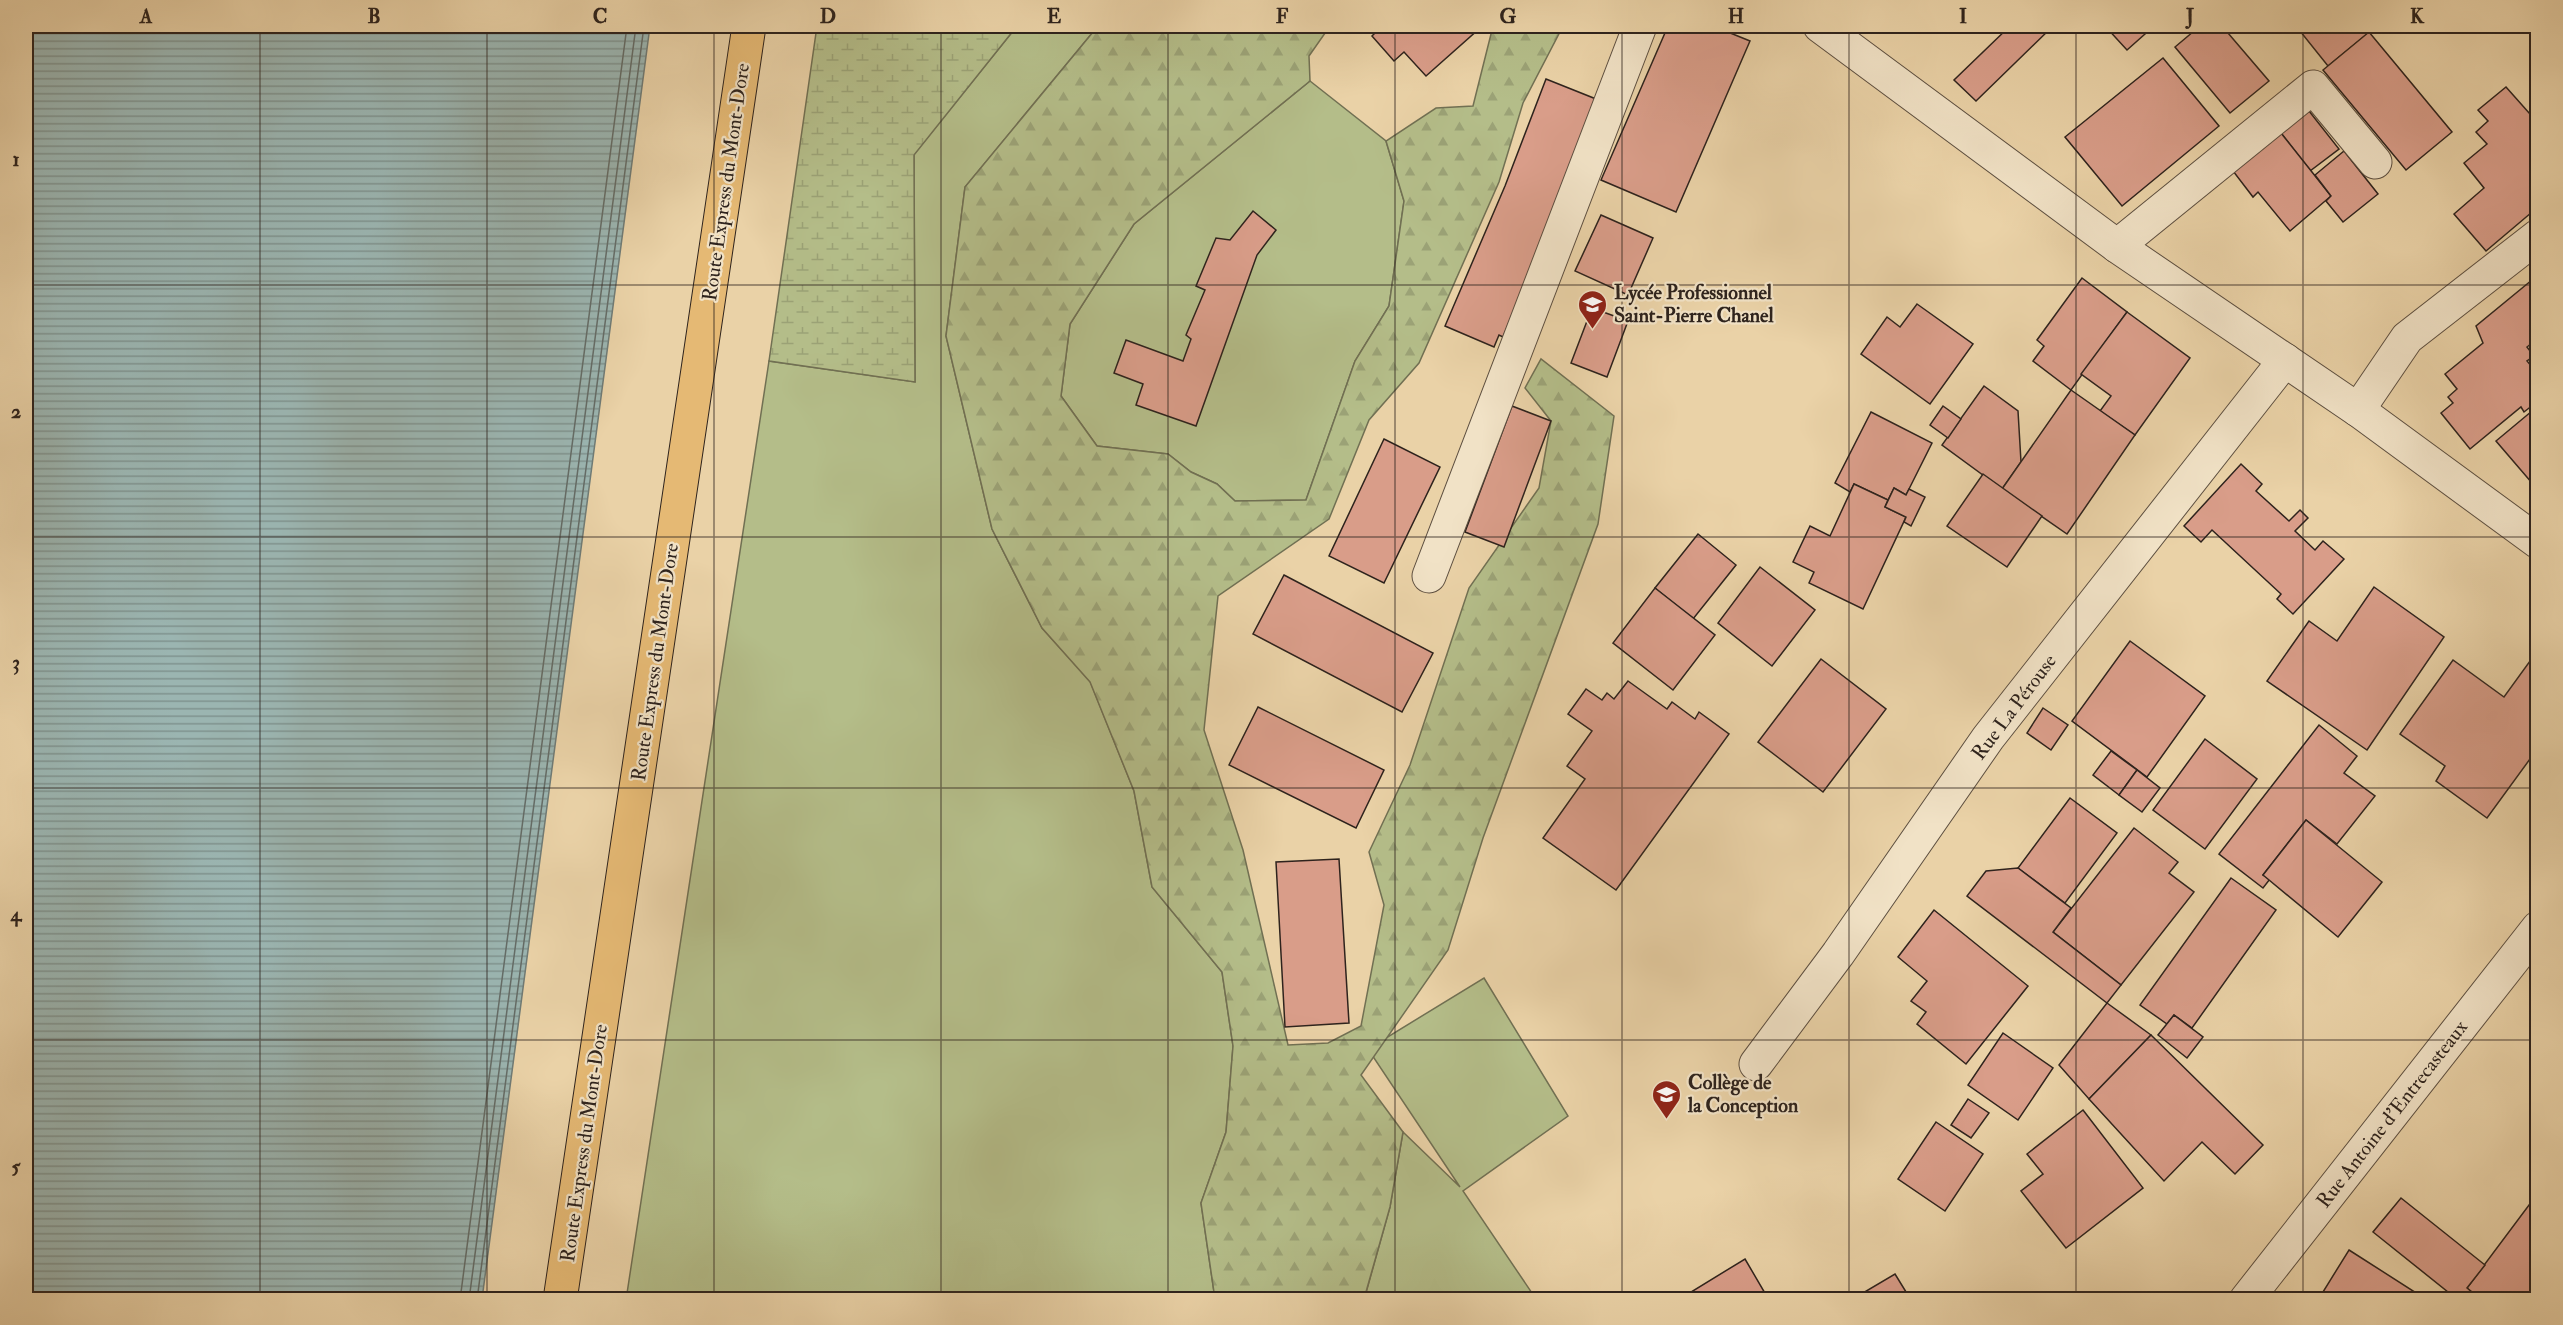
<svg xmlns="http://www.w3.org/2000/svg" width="2563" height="1325" viewBox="0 0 2563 1325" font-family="'IM FELL Double Pica',serif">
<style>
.grass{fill:#b4bd89;stroke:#717053;stroke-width:1.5}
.forest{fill:url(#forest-firs);stroke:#717053;stroke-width:1.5}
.wetland{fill:url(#wetland-marsh);stroke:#717053;stroke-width:1.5}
.water{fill:url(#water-rules);stroke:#6f7b76;stroke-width:1.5}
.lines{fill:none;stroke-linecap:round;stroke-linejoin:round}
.shore{stroke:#646c67;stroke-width:1.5}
.building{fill:#d99d89;stroke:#2e231d;stroke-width:1.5}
.minor-casing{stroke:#5d4f40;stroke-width:35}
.major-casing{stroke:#2e231d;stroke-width:35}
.minor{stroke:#f1e2c6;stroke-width:33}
.major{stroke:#e5b974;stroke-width:33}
.grid{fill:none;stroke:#2e231d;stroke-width:1.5;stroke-opacity:0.55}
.labels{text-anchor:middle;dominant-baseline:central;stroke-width:4.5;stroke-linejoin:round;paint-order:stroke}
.street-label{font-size:20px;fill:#2e231d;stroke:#f1e2c6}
.poi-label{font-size:20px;font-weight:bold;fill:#2e231d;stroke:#f1e2c6;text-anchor:start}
.neatline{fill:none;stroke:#2e231d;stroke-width:2}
.grid-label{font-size:20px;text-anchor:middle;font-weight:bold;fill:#2e231d}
</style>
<defs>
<pattern id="forest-firs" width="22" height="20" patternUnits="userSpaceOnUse" patternTransform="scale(1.5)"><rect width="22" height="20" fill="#b4bd89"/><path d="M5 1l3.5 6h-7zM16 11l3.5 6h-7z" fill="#9ba276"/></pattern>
<pattern id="wetland-marsh" width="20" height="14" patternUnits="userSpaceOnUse" patternTransform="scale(1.5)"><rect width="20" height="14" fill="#b4bd89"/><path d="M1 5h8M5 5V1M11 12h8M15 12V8" fill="none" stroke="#9ba276"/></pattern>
<pattern id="water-rules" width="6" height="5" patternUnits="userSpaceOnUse" patternTransform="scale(1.5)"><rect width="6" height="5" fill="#9bb5b1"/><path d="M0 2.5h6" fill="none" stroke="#7f938f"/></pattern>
</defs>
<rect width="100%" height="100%" fill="#ead2a7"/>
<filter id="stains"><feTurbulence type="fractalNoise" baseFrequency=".00333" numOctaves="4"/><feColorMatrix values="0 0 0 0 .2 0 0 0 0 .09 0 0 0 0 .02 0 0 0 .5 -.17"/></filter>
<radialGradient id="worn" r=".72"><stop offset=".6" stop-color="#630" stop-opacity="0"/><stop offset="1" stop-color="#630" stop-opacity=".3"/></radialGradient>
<!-- grass -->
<g class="grass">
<polygon points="1017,26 1098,26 965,187 946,336 992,529 1042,628 1090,681 1134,791 1152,887 1222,972 1233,1046 1226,1132 1201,1203 1215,1299 626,1300 769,361 915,382 914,154"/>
<polygon points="1310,81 1386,141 1404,201 1389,306 1355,361 1306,500 1235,501 1217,484 1191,472 1168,454 1097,446 1061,396 1070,324 1134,224"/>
<polygon points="1484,978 1568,1116 1463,1191 1536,1299 1364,1300 1390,1207 1403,1132 1460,1187 1368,1049"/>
</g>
<!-- forest -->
<polygon class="forest" points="1098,26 1330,26 1309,56 1310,81 1134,224 1070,324 1061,396 1097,446 1168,454 1191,472 1217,484 1235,501 1306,500 1355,361 1389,306 1404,201 1386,141 1436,108 1473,106 1493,26 1563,26 1523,103 1499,182 1419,363 1369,420 1329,519 1218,596 1204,730 1243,850 1288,1045 1328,1043 1361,1026 1384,905 1369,852 1410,765 1469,588 1539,488 1551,421 1525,388 1541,359 1614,416 1598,524 1483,838 1448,950 1361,1075 1403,1132 1390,1207 1364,1299 1215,1299 1201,1203 1226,1132 1233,1046 1222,972 1152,887 1134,791 1090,682 1042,628 992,529 946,336 965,187"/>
<!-- wetland -->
<polygon class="wetland" points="817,26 1017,26 914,155 915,382 769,361"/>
<!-- water -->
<polygon class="water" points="26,26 650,26 482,1299 26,1299"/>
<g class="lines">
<!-- shore -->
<g class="shore">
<polyline points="460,1300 627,26"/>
<polyline points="469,1300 636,26"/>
<polyline points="477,1300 644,26"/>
</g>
</g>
<!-- building -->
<g class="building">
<polygon points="1382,26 1477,26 1480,28 1426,76 1404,52 1394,61 1372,36"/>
<polygon points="1668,26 1713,26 1750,41 1676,212 1601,180"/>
<polygon points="2010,26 2053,26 1976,101 1954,80"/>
<polygon points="2105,26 2154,26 2127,50"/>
<polygon points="2200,26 2222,26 2269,81 2230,113 2175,47"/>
<polygon points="2296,26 2377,26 2328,66"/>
<polygon points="2369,32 2452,132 2406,170 2323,70"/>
<polygon points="2163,58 2219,126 2122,206 2065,137"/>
<polygon points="1546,79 1606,103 1579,153 1503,337 1499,335 1494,347 1445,326 1505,186"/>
<polygon points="2506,87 2538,123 2538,145 2535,147 2538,150 2538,207 2486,251 2454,214 2484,188 2464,163 2487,144 2476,132 2488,121 2478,110"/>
<polygon points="2309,111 2339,149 2310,171 2281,133"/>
<polygon points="2281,133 2331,196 2290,231 2258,192 2253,197 2233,171"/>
<polygon points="2344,151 2378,194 2343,222 2326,201 2331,196 2315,175"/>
<polygon points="1253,211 1276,230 1257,255 1196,426 1136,405 1143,384 1114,373 1126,340 1183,361 1191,339 1186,335 1205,290 1196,286 1216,238 1230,240"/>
<polygon points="1601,215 1653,238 1628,295 1575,271"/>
<polygon points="2538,275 2538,338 2527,347 2534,356 2527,361 2538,374 2538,401 2524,412 2521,407 2470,449 2441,413 2453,403 2448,397 2457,389 2445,374 2483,343 2476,326"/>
<polygon points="2082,278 2127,312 2071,390 2033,361 2044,346 2037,340"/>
<polygon points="1917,304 1973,344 1930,404 1861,354 1887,317 1900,327"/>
<polygon points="1592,308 1628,321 1607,377 1571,363"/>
<polygon points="2127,312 2190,358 2135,435 2100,411 2111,396 2081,374"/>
<polygon points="1984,386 2018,411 2021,462 2002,489 1942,445"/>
<polygon points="2071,390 2135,435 2067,534 2002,489"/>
<polygon points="1512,406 1551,421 1504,547 1465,532"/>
<polygon points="1943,406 1961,419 1948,438 1930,425"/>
<polygon points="2538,406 2538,490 2496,441"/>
<polygon points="1871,412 1932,443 1906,495 1894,488 1888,500 1854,484 1850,492 1835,483"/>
<polygon points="1384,439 1440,467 1384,583 1329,556"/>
<polygon points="2241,464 2262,484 2256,491 2289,521 2300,510 2308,518 2295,531 2315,550 2323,541 2344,559 2293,614 2277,599 2281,594 2212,530 2201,542 2184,526"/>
<polygon points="1983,474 2042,516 2007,567 1947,526"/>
<polygon points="1854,484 1888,500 1885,507 1906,517 1863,609 1809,583 1814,572 1793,562 1810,526 1830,536"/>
<polygon points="1894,488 1906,495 1909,489 1925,497 1911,526 1904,522 1906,517 1885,507"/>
<polygon points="1698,534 1736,565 1693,619 1655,588"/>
<polygon points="1760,567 1815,610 1772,666 1718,623"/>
<polygon points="1284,575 1433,653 1402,712 1253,634"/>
<polygon points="2374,587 2444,637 2367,750 2267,681 2309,621 2337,641"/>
<polygon points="1655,588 1715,635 1673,690 1613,643"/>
<polygon points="2130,641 2205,696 2147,777 2072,721"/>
<polygon points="2538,650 2538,748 2487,818 2436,781 2445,766 2400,734 2453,660 2504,697"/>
<polygon points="1821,659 1886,709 1823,792 1758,742"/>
<polygon points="1628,681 1667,709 1672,702 1695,719 1699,712 1729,734 1616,890 1543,838 1585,779 1567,766 1592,731 1568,714 1586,689 1602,700 1607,693 1614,699"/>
<polygon points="1258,707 1384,770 1356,828 1229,765"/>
<polygon points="2043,708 2068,725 2051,750 2027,733"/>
<polygon points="2319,725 2357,756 2344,773 2375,796 2337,844 2306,820 2263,875 2270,879 2263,888 2219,854"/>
<polygon points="2205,739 2257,779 2205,849 2153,810"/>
<polygon points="2111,751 2137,770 2119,795 2093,775"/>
<polygon points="2137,770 2160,788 2142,812 2119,795"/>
<polygon points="2070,798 2117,833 2065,903 2018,868"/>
<polygon points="2306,820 2382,882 2338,937 2263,875"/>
<polygon points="2134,828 2178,862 2169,873 2194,892 2121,985 2053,932"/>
<polygon points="1339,859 1349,1023 1285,1027 1276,862"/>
<polygon points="2018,868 2071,908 2053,932 2121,985 2107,1003 1967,896 1986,871"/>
<polygon points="2231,878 2276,910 2192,1028 2174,1015 2167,1024 2140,1005"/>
<polygon points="1934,910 2028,986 1966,1064 1917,1024 1926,1012 1911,1001 1927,981 1898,957"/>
<polygon points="2107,1003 2151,1035 2089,1099 2059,1065"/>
<polygon points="2174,1015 2203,1037 2187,1058 2158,1035"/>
<polygon points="2003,1033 2053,1068 2018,1120 1968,1085"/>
<polygon points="2151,1035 2263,1145 2235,1174 2202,1142 2164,1181 2089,1099"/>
<polygon points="1968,1099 1989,1113 1971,1138 1951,1125"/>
<polygon points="2083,1110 2143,1188 2066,1248 2021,1191 2043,1174 2027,1154"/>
<polygon points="1936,1122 1983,1154 1945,1211 1898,1179"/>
<polygon points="2538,1193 2538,1295 2534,1300 2482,1300 2467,1288"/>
<polygon points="2401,1198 2485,1265 2467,1288 2474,1294 2470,1300 2458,1300 2373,1232"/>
<polygon points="2349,1250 2421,1296 2419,1300 2318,1300"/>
<polygon points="1745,1259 1769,1300 1678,1300"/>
<polygon points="1895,1274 1911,1300 1851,1300"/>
</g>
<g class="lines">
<defs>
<g id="minor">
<polyline points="1820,26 2117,246 2358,410 2538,542"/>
<polyline points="2117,246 2313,87 2375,162"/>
<polyline points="2358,410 2407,338 2538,236"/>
<polyline points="1429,576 1640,26"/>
<polyline points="1756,1064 1838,954 1988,738 2285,360"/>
<polyline points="2246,1300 2538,928"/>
</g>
<polyline id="major" points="560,1300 749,26"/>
</defs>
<!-- minor casing -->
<use href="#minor" class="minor-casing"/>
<!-- major casing -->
<use href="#major" class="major-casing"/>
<!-- minor -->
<use href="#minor" class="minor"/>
<!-- major -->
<use href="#major" class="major"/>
</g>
<!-- grid -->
<path class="grid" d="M 260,26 L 260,1300M 487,26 L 487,1300M 714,26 L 714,1300M 941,26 L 941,1300M 1168,26 L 1168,1300M 1395,26 L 1395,1300M 1622,26 L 1622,1300M 1849,26 L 1849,1300M 2076,26 L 2076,1300M 2303,26 L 2303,1300M 26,285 L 2538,285M 26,537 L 2538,537M 26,788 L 2538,788M 26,1040 L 2538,1040"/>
<!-- icons -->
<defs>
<symbol id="school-pin" viewBox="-11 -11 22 30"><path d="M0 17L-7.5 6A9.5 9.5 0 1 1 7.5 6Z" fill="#8f2418" stroke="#f1e2c6"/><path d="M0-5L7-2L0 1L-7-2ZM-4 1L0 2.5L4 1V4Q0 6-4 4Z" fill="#fff"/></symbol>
</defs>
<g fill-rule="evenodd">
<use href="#school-pin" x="1576" y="288" width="33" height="45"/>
<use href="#school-pin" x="1650" y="1078" width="33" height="45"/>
</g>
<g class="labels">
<!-- street labels -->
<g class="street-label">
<text transform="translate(726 182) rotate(-82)">Route Express du Mont-Dore</text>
<text transform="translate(655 662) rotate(-82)">Route Express du Mont-Dore</text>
<text transform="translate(2014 707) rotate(-53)">Rue La Pérouse</text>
<text transform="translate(2392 1114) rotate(-52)">Rue Antoine d'Entrecasteaux</text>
<text transform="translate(584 1143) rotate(-82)">Route Express du Mont-Dore</text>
</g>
<!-- poi labels -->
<g class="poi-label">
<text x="1614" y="292">Lycée Professionnel<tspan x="1614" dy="23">Saint-Pierre Chanel</tspan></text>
<text x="1688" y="1082">Collège de<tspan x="1688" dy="23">la Conception</tspan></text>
</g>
</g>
<!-- margin -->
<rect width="2563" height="1325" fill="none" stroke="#ead2a7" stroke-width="66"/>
<rect x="33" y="33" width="2497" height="1259" class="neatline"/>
<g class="grid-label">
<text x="146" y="23">A</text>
<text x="374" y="23">B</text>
<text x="600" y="23">C</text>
<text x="828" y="23">D</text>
<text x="1054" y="23">E</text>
<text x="1282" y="23">F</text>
<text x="1508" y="23">G</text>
<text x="1736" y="23">H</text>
<text x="1963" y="23">I</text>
<text x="2190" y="23">J</text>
<text x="2417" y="23">K</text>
<text x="16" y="166">1</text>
<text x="16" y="418">2</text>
<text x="16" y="669">3</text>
<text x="16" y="921">4</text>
<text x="16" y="1173">5</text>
</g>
<rect width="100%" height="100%" filter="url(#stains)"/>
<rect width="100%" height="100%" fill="url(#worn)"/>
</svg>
